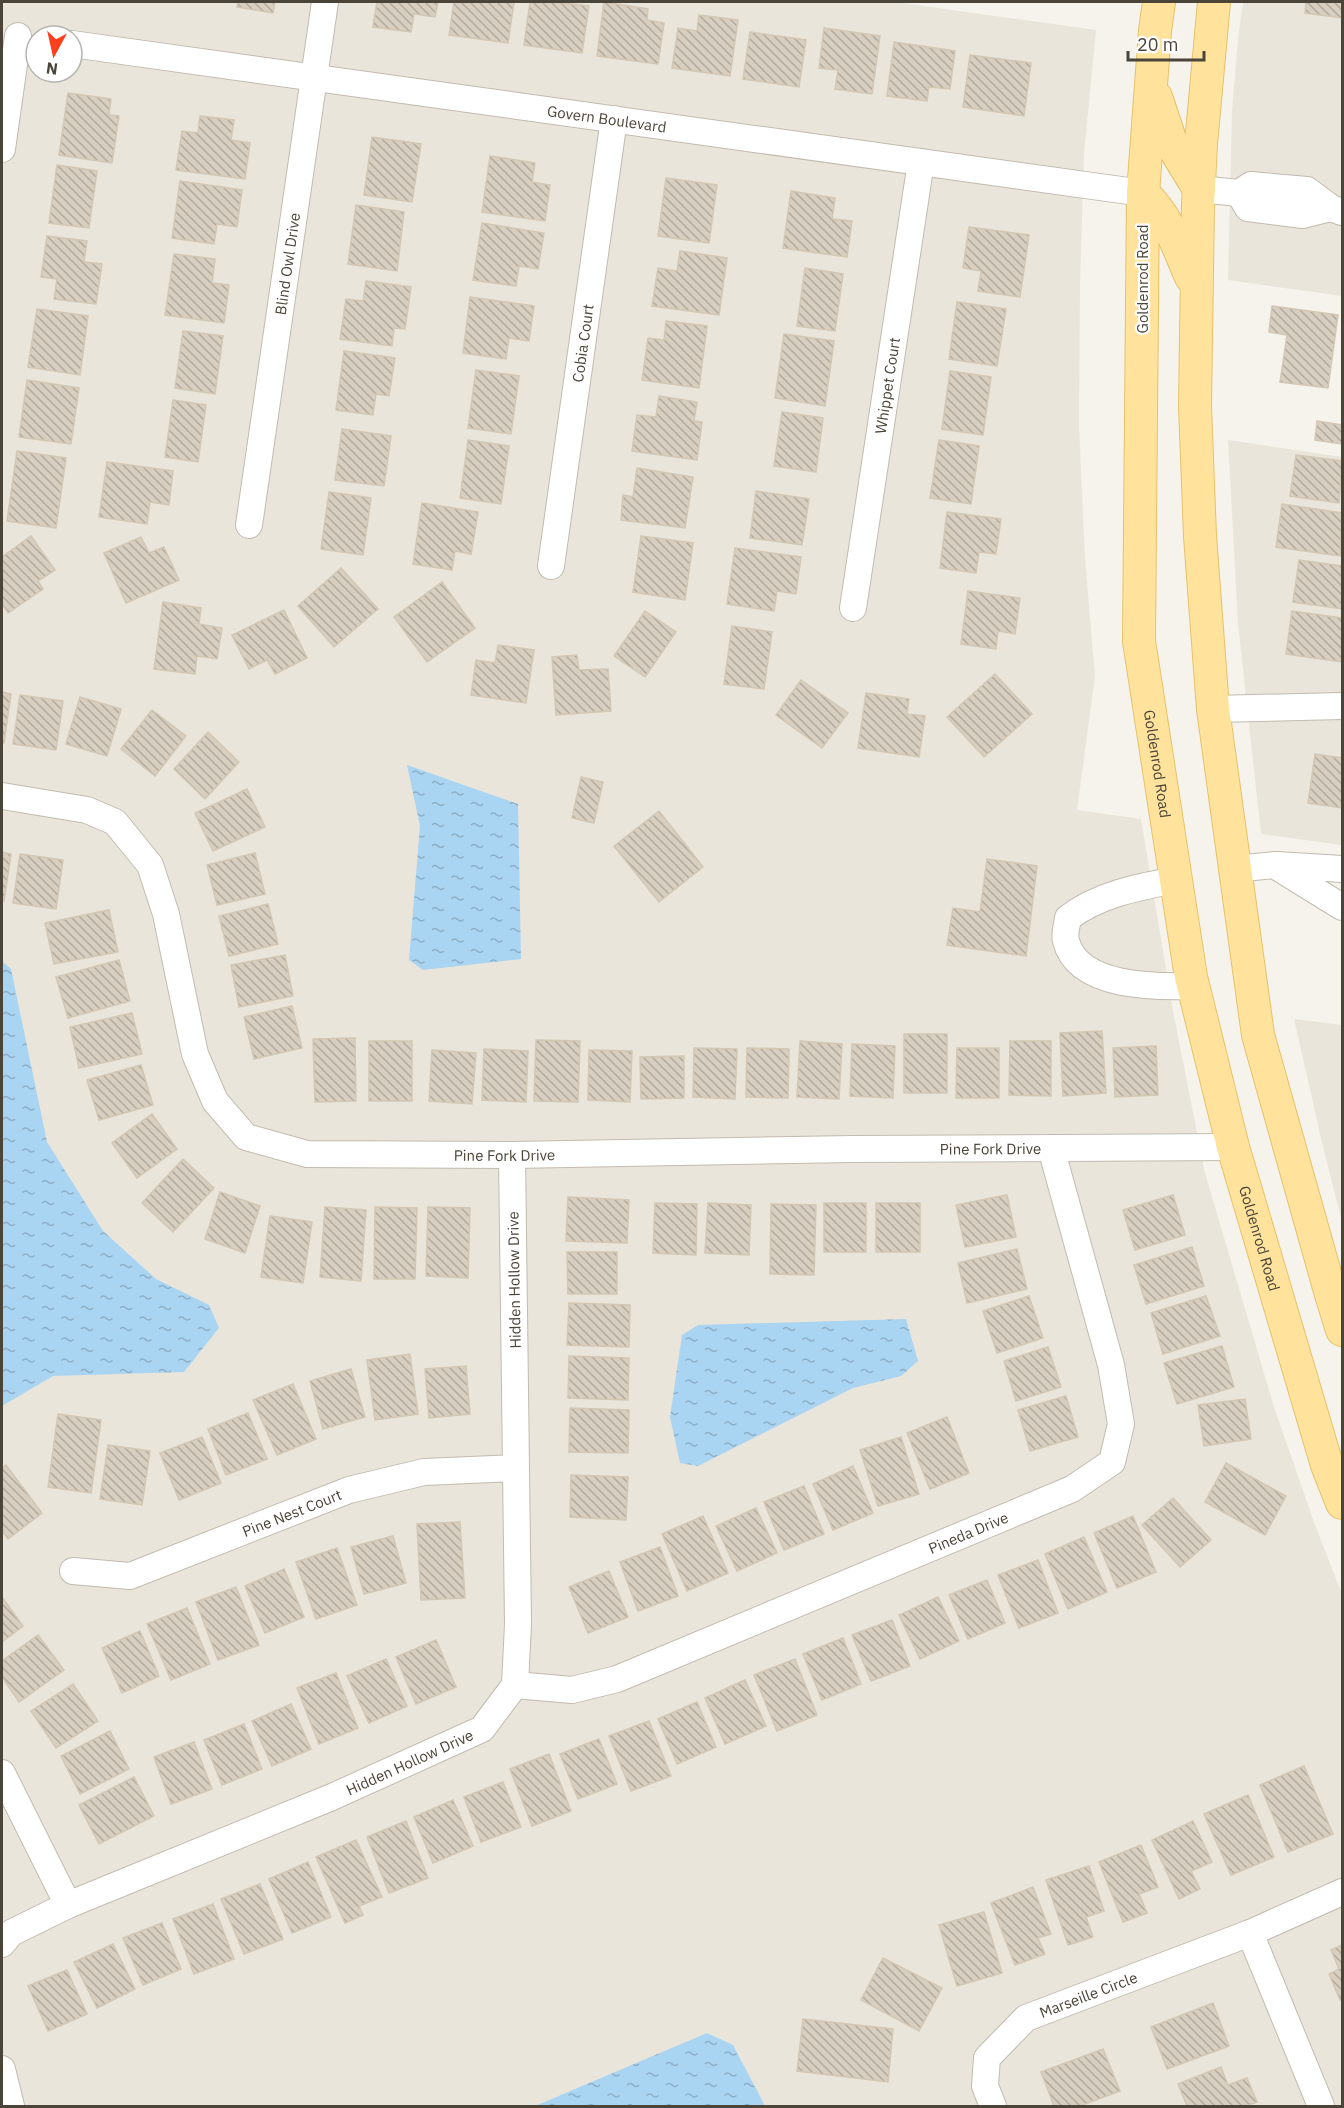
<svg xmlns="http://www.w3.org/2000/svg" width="1344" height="2108" viewBox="0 0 1344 2108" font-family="'IBM Plex Sans',sans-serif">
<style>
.residential{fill:#eae5da;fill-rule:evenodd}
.water{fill:url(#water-ripples)}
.building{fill:url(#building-back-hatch);stroke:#d3c7b4;stroke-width:1.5}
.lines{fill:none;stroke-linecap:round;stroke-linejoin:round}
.minor-casing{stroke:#c2bbae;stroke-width:28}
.major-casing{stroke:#e6c16a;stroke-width:34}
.minor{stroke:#fff;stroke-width:26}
.major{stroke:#ffe39c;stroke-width:32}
.labels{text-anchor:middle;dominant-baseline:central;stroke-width:4.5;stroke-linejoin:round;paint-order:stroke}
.street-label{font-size:15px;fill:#4b4439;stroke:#fff}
</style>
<defs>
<pattern id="water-ripples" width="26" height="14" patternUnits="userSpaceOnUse" patternTransform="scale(1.5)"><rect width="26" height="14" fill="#a9d4f2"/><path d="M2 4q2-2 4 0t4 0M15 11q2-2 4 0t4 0" fill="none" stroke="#8caec5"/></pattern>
<pattern id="building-back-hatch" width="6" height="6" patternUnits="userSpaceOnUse" patternTransform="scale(1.5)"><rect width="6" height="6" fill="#d8cfc1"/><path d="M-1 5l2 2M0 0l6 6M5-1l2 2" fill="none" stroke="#b1aa9e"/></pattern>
</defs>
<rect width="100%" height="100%" fill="#f6f3ec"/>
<!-- residential -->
<g class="residential">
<path d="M 2,2 L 895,2 L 1096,30 L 1084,154 L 1080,285 L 1079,426 L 1085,558 L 1095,677 L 1077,810 L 1141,819 L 1173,1011 L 1205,1173 L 1274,1407 L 1315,1525 L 1342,1594 L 1342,2106 L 2,2106 ZM 36,36 L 72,36 L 72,72 L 36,72 Z"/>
<polygon points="1243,2 1342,2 1342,296 1228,280 1232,111 1238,40"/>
<polygon points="1228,440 1342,457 1342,845 1261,834 1238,623"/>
<polygon points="1294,1019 1342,1025 1342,1221 1324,1151"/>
</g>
<!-- water -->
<g class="water">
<polygon points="407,765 518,804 521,959 423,970 409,960 420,826"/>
<polygon points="2,961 11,969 47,1142 103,1231 156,1279 209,1305 219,1328 184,1372 53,1376 2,1406"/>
<polygon points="906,1319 918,1361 901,1376 853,1388 698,1466 680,1463 670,1417 682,1335 698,1325"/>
<polygon points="707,2033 733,2045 765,2106 535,2106"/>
</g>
<!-- building -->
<g class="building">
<polygon points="238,2 275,2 273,13 237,7"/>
<polygon points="377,2 438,2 435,17 414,14 411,32 373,27"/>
<polygon points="454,2 514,2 508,43 449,35"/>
<polygon points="530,2 555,2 589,6 582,53 524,45"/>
<polygon points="604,2 648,9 647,20 664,23 658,64 597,56"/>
<polygon points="1306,2 1342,2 1342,18 1305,13"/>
<polygon points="699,15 738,20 730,76 672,68 678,28 697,31"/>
<polygon points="824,28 880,36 872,94 835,89 838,70 819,68"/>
<polygon points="750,32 806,40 799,87 743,79"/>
<polygon points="894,42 955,51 950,89 929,87 927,101 887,96"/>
<polygon points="970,55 1031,63 1024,116 963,107"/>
<polygon points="68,93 111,99 109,115 119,116 112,163 59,155"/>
<polygon points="200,116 234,120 231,140 250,143 245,179 176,170 182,131 198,133"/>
<polygon points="372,137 421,144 412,202 364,195"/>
<polygon points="490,156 535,163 532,182 550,185 545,221 482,212"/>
<polygon points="57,165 97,171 89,228 49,223"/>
<polygon points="666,178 717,185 709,243 658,236"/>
<polygon points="180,181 242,190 237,227 217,224 214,244 172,238"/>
<polygon points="791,191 835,198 832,219 852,221 847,257 783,248"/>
<polygon points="356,205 404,212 397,271 348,264"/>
<polygon points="482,223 544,233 538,269 519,266 516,286 473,280"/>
<polygon points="969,227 1029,235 1020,297 978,291 981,271 963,268"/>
<polygon points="47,236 87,241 84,262 102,264 96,304 54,299 57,279 41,277"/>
<polygon points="680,251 727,258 719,315 652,306 658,268 677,271"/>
<polygon points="174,254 215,259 212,283 229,285 224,323 165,315"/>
<polygon points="805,268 843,274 835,331 797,326"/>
<polygon points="366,281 411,287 405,329 394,328 392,346 340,339 346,299 363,301"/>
<polygon points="470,297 534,306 529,341 509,338 506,359 463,353"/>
<polygon points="957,302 1006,309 997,366 949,359"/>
<polygon points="1272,306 1338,315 1328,388 1280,382 1287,335 1269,332"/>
<polygon points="37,309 88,316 80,375 28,367"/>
<polygon points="666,321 707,326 699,388 642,380 648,338 664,340"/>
<polygon points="183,331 223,336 215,394 175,388"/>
<polygon points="784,334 834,341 825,406 775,398"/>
<polygon points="344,351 395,358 389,396 376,394 373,415 336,410"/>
<polygon points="476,370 519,376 511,434 468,428"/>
<polygon points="950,371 991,377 983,435 942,429"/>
<polygon points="27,380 79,388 71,444 19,437"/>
<polygon points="659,396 697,402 694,421 702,422 697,460 632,451 637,415 656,417"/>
<polygon points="173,400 206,405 198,462 165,457"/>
<polygon points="782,412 823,418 816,472 774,466"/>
<polygon points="1317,421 1342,425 1342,444 1315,440"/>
<polygon points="342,429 391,436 384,486 335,480"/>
<polygon points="468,440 509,446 501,504 460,498"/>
<polygon points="939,440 979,446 971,504 930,498"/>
<polygon points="17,451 66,458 56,528 7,521"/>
<polygon points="1296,455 1342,461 1339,503 1290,496"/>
<polygon points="107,462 173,471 169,505 150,502 147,524 99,517"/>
<polygon points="637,468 693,477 685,528 621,520 623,495 633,497"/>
<polygon points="756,491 809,499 802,545 750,538"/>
<polygon points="329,492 371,498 363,555 321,549"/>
<polygon points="422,503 478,512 471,554 455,551 452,570 413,564"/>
<polygon points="1282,504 1342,513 1340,556 1276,547"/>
<polygon points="947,512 1001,519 996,554 979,552 976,573 940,568"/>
<polygon points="31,536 55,570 38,581 43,589 8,613 2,604 2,557"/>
<polygon points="641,536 693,543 685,600 633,592"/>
<polygon points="141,537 149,553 164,547 179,580 126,603 104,553"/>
<polygon points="735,548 801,557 796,594 777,591 774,611 727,604"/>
<polygon points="1299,560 1342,566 1342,609 1293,602"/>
<polygon points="341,568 378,609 334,647 298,606"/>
<polygon points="442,582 475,628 427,662 394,617"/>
<polygon points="968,591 1020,598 1015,634 998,631 996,649 961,644"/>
<polygon points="163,602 201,608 199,624 222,628 217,659 197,656 195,674 154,669"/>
<polygon points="284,610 307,658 275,674 267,660 249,669 232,635"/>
<polygon points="645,611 676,632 645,677 614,656"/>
<polygon points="1292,611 1342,618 1342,662 1286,654"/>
<polygon points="732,626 772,632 764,689 724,684"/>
<polygon points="498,645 534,650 526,703 471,695 476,660 495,663"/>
<polygon points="577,655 579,670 608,669 611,711 556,715 552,657"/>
<polygon points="995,674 1032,714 984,757 947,717"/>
<polygon points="801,680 848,713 822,748 776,715"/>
<polygon points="2,692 11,694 4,743 2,743"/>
<polygon points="866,693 909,699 907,714 925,716 919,757 858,748"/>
<polygon points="20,695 63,701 56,750 13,744"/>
<polygon points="80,697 121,709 107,756 66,744"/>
<polygon points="152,710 186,736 155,776 121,749"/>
<polygon points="208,732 239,762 205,799 174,769"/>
<polygon points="1315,754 1342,758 1342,808 1308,803"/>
<polygon points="581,777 603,782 594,823 572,818"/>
<polygon points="247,789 265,827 213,851 195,813"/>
<polygon points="659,811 703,867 659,902 614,846"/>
<polygon points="2,852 11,854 4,901 2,901"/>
<polygon points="255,853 265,894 217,905 207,865"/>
<polygon points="20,854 63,860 56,909 13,903"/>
<polygon points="987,859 1037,866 1026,956 947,945 953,908 980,912"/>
<polygon points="268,904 278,944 229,956 219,916"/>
<polygon points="109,910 118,952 54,964 45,923"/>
<polygon points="285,955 293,996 239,1007 231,965"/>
<polygon points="119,960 130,1001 68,1018 56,977"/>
<polygon points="292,1006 302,1048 254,1059 244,1017"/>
<polygon points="132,1013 142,1054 79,1068 70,1027"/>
<polygon points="1102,1031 1106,1093 1063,1096 1060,1033"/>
<rect x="904" y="1034" width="43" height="59"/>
<polygon points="355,1038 356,1101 315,1102 313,1039"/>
<polygon points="536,1040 580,1041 578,1102 534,1101"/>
<rect x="369" y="1041" width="43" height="60"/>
<polygon points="800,1041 842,1044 839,1099 797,1097"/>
<polygon points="1010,1041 1051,1041 1051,1096 1009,1095"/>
<polygon points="852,1044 895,1046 893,1098 850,1096"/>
<polygon points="1156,1046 1158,1095 1115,1097 1113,1048"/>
<polygon points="694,1048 737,1049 735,1099 693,1097"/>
<polygon points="747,1048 789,1049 788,1098 746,1097"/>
<polygon points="957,1048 999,1048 999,1098 956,1098"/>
<polygon points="484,1049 528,1051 526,1102 482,1100"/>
<polygon points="432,1050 476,1053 472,1104 429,1101"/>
<polygon points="589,1050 632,1051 630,1102 588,1100"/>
<polygon points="684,1056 684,1098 641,1099 640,1057"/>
<polygon points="141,1065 153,1105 99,1120 87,1080"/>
<polygon points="152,1114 177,1149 137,1178 112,1143"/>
<polygon points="183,1159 214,1188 173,1232 142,1203"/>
<polygon points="220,1192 260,1206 245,1253 205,1239"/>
<polygon points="1007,1195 1016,1237 965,1247 956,1205"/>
<polygon points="1173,1195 1185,1235 1135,1250 1123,1210"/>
<polygon points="568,1197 629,1200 627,1243 566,1241"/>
<polygon points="655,1203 697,1204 696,1255 653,1253"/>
<polygon points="708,1203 751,1205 749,1255 705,1253"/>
<rect x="824" y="1203" width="42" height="49"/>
<rect x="876" y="1203" width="44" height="49"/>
<polygon points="771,1204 816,1205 814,1275 770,1274"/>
<polygon points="325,1207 366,1210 361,1281 320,1277"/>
<polygon points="375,1207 417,1208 415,1279 374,1279"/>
<polygon points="428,1207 470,1208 468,1278 426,1276"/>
<polygon points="270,1216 312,1222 303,1283 261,1277"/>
<polygon points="1192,1247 1204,1286 1146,1304 1134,1265"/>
<polygon points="1017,1249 1027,1289 967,1303 958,1263"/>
<polygon points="567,1252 617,1252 617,1294 568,1294"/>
<polygon points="1029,1296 1043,1338 997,1353 983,1311"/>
<polygon points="1206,1296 1220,1336 1163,1354 1151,1313"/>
<polygon points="569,1303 630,1305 629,1347 567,1345"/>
<polygon points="1222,1346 1234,1387 1177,1404 1164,1363"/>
<polygon points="1048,1347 1061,1387 1016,1401 1004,1361"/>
<polygon points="410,1354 418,1414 375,1420 367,1360"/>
<polygon points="569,1356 629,1358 628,1400 568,1398"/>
<polygon points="466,1366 470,1414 429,1418 425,1369"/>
<polygon points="351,1369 365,1417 323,1429 310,1381"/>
<polygon points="293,1384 316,1439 277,1455 253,1400"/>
<polygon points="1066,1396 1078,1437 1030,1451 1018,1410"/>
<polygon points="1245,1399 1251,1439 1204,1446 1198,1405"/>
<polygon points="570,1408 629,1410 628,1453 569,1452"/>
<polygon points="248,1413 267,1459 226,1475 208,1429"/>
<polygon points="58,1414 101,1420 91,1493 48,1487"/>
<polygon points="947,1417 969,1473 930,1489 907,1433"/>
<polygon points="202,1437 221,1483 179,1500 160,1453"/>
<polygon points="901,1437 919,1494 878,1506 860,1450"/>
<polygon points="108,1445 150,1451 142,1505 100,1499"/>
<polygon points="1226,1463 1286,1496 1265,1535 1205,1502"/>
<polygon points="6,1465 42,1513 8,1539 2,1531 2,1468"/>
<polygon points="853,1466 873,1513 833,1530 813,1484"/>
<polygon points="571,1475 628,1477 626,1520 570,1517"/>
<polygon points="804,1486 824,1534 784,1550 764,1502"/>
<polygon points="1173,1498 1211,1540 1180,1567 1142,1525"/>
<polygon points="756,1508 777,1553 737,1571 716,1526"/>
<polygon points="703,1516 728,1573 687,1591 662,1534"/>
<polygon points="1133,1516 1156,1572 1117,1588 1094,1533"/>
<polygon points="460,1522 465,1598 421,1600 417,1524"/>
<polygon points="393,1536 406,1583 364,1594 351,1547"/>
<polygon points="1084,1537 1107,1592 1068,1609 1045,1554"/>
<polygon points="660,1547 678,1596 638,1611 620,1562"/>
<polygon points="337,1548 357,1605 316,1619 296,1562"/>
<polygon points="1038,1560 1058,1613 1019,1628 998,1575"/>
<polygon points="284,1569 304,1617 265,1633 245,1586"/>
<polygon points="609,1571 628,1617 588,1633 569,1587"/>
<polygon points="987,1580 1005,1623 968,1639 949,1595"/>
<polygon points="236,1587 259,1645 218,1660 196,1602"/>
<polygon points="2,1597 23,1626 2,1642"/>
<polygon points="938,1597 959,1641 920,1659 899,1615"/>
<polygon points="187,1608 210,1664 171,1680 147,1624"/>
<polygon points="892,1620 910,1666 871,1681 852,1635"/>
<polygon points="140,1631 159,1676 122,1693 102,1648"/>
<polygon points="38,1635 64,1670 19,1702 2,1677 2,1661"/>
<polygon points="843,1638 861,1684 822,1700 803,1654"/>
<polygon points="436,1640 456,1687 416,1704 396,1657"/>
<polygon points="386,1659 407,1706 369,1723 347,1676"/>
<polygon points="795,1659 817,1715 777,1731 754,1675"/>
<polygon points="336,1673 358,1728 319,1744 297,1688"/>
<polygon points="745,1680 766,1726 725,1744 705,1698"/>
<polygon points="73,1684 98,1721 56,1748 31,1711"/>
<polygon points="697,1702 716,1747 677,1764 658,1719"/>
<polygon points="291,1704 311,1749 272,1766 252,1721"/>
<polygon points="649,1721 671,1776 631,1791 609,1736"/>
<polygon points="244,1724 262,1769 222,1785 204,1740"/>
<polygon points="110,1731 129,1769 80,1794 61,1756"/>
<polygon points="599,1739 617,1784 578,1799 560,1754"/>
<polygon points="194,1742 212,1789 171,1804 154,1757"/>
<polygon points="549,1754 571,1811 532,1826 510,1769"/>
<polygon points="1304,1766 1333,1834 1288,1852 1260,1785"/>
<polygon points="134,1777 154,1816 99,1844 79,1805"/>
<polygon points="503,1782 521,1827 481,1842 464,1797"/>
<polygon points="1248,1795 1274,1857 1231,1875 1204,1814"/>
<polygon points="453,1800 473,1846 433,1863 414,1817"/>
<polygon points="406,1821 428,1878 389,1893 367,1837"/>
<polygon points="1193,1821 1212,1862 1191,1871 1200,1889 1179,1899 1152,1840"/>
<polygon points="356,1840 382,1897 359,1906 363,1915 345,1923 316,1857"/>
<polygon points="1141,1845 1158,1887 1139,1894 1147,1913 1123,1922 1099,1862"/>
<polygon points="308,1862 331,1917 292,1933 269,1879"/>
<polygon points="1089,1866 1104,1911 1086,1917 1093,1937 1068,1945 1046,1880"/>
<polygon points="260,1884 283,1939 244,1954 221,1899"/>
<polygon points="1033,1887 1051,1934 1038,1938 1045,1954 1015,1965 991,1903"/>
<polygon points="213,1904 234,1959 194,1974 173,1919"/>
<polygon points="984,1912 1002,1973 957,1986 939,1925"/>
<polygon points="162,1923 181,1969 143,1985 123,1938"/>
<polygon points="113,1944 135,1989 97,2008 74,1962"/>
<polygon points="1342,1945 1342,1999 1340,2000 1329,1974 1339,1969 1331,1950"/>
<polygon points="883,1958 942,1988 919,2031 861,2000"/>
<polygon points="67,1970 87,2014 48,2031 28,1986"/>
<polygon points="1213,2003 1229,2046 1167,2069 1151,2027"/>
<polygon points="803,2019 893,2029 888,2082 797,2071"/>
<polygon points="1103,2049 1120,2091 1080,2106 1054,2106 1041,2072"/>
<polygon points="1221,2067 1228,2085 1247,2078 1257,2102 1246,2106 1187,2106 1178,2084"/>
</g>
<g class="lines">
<defs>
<g id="minor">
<path id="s1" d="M 72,44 L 1143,193"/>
<polyline points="2,149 18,36"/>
<polyline points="1199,189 1239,193 1251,185 1307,190 1331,208 1342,212"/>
<polyline points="1239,193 1248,208 1303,215 1331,208"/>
<path id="s2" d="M 249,525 L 325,2"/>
<path id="s3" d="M 551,566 L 614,119"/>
<path id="s4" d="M 853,608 L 921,162"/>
<polyline points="1213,709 1342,706"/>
<path id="s5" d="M 2,796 L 87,810 L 115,822 L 150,865 L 166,914 L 195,1054 L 215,1101 L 246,1137 L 307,1154 L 512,1155 L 853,1149 L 1233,1147"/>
<polyline points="1277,865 1342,869"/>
<polyline points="1235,869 1274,865 1342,907"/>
<path d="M 1176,880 C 1139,887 1099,894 1068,918 C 1067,925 1064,934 1066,941 C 1078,988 1156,987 1193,986"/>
<path id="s6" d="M 73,1571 L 130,1576 L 349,1490 L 424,1472 L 516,1468"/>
<path id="s7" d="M 515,1685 L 572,1690 L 617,1679 L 1072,1489 L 1112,1462 L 1121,1424 L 1111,1365 L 1051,1148"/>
<polyline points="2,1773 68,1905"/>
<polyline points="1250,1933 1321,2106"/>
<path id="s8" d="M 2,1944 L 11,1933 L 68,1905 L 332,1797 L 482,1729 L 515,1685 L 518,1624 L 512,1155"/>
<polyline points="2,2069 11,2106"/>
<path id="s9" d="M 993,2106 L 985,2086 L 987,2058 L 1026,2018 L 1250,1933 L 1342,1892"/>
</g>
<g id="major">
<path id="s10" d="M 1159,2 L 1155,31 L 1143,193 L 1139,641 L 1191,977 L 1233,1147 L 1327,1465 L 1342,1503"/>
<polyline points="1214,2 1201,144 1198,204 1195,406 1200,536 1213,709 1258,1035 1330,1291 1342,1330"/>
<polyline points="1156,97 1172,145 1199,189"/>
<path d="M 1143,193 C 1169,218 1177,245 1191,277"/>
</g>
</defs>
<!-- minor casing -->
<use href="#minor" class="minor-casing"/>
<!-- major casing -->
<use href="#major" class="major-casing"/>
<!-- minor -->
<use href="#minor" class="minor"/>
<!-- major -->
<use href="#major" class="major"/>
</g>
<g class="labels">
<!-- street labels -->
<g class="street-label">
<text stroke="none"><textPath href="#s1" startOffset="540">Govern Boulevard</textPath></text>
<text stroke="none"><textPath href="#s2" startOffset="264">Blind Owl Drive</textPath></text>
<text transform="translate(1142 279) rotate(-90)">Goldenrod Road</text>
<text stroke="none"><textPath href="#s3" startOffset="225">Cobia Court</textPath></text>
<text stroke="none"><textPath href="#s4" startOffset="225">Whippet Court</textPath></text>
<text stroke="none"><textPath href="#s10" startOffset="764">Goldenrod Road</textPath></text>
<text stroke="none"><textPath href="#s5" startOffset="1212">Pine Fork Drive</textPath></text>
<text stroke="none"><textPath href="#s5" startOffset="726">Pine Fork Drive</textPath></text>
<text stroke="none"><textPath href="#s10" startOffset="1250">Goldenrod Road</textPath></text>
<text transform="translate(514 1280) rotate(-91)">Hidden Hollow Drive</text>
<text stroke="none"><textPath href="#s6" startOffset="231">Pine Nest Court</textPath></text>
<text stroke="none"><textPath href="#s7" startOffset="484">Pineda Drive</textPath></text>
<text stroke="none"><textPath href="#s8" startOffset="448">Hidden Hollow Drive</textPath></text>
<text stroke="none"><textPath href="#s9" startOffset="172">Marseille Circle</textPath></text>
</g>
</g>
<!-- border -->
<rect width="1344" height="2108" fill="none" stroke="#4b4439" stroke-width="6"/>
<!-- north arrow -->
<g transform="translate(54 54) rotate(188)"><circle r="28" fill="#ffffff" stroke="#b7b4b0" stroke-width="1.5"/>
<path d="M0-4.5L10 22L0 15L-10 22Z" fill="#fc3f1d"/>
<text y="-9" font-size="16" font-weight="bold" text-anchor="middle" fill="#4b4439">N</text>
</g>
<!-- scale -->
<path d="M1128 51v9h76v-9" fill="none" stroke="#4b4439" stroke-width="3"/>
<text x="1137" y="51" font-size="18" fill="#4b4439" stroke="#ffffff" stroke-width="4.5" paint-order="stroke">20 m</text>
</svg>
